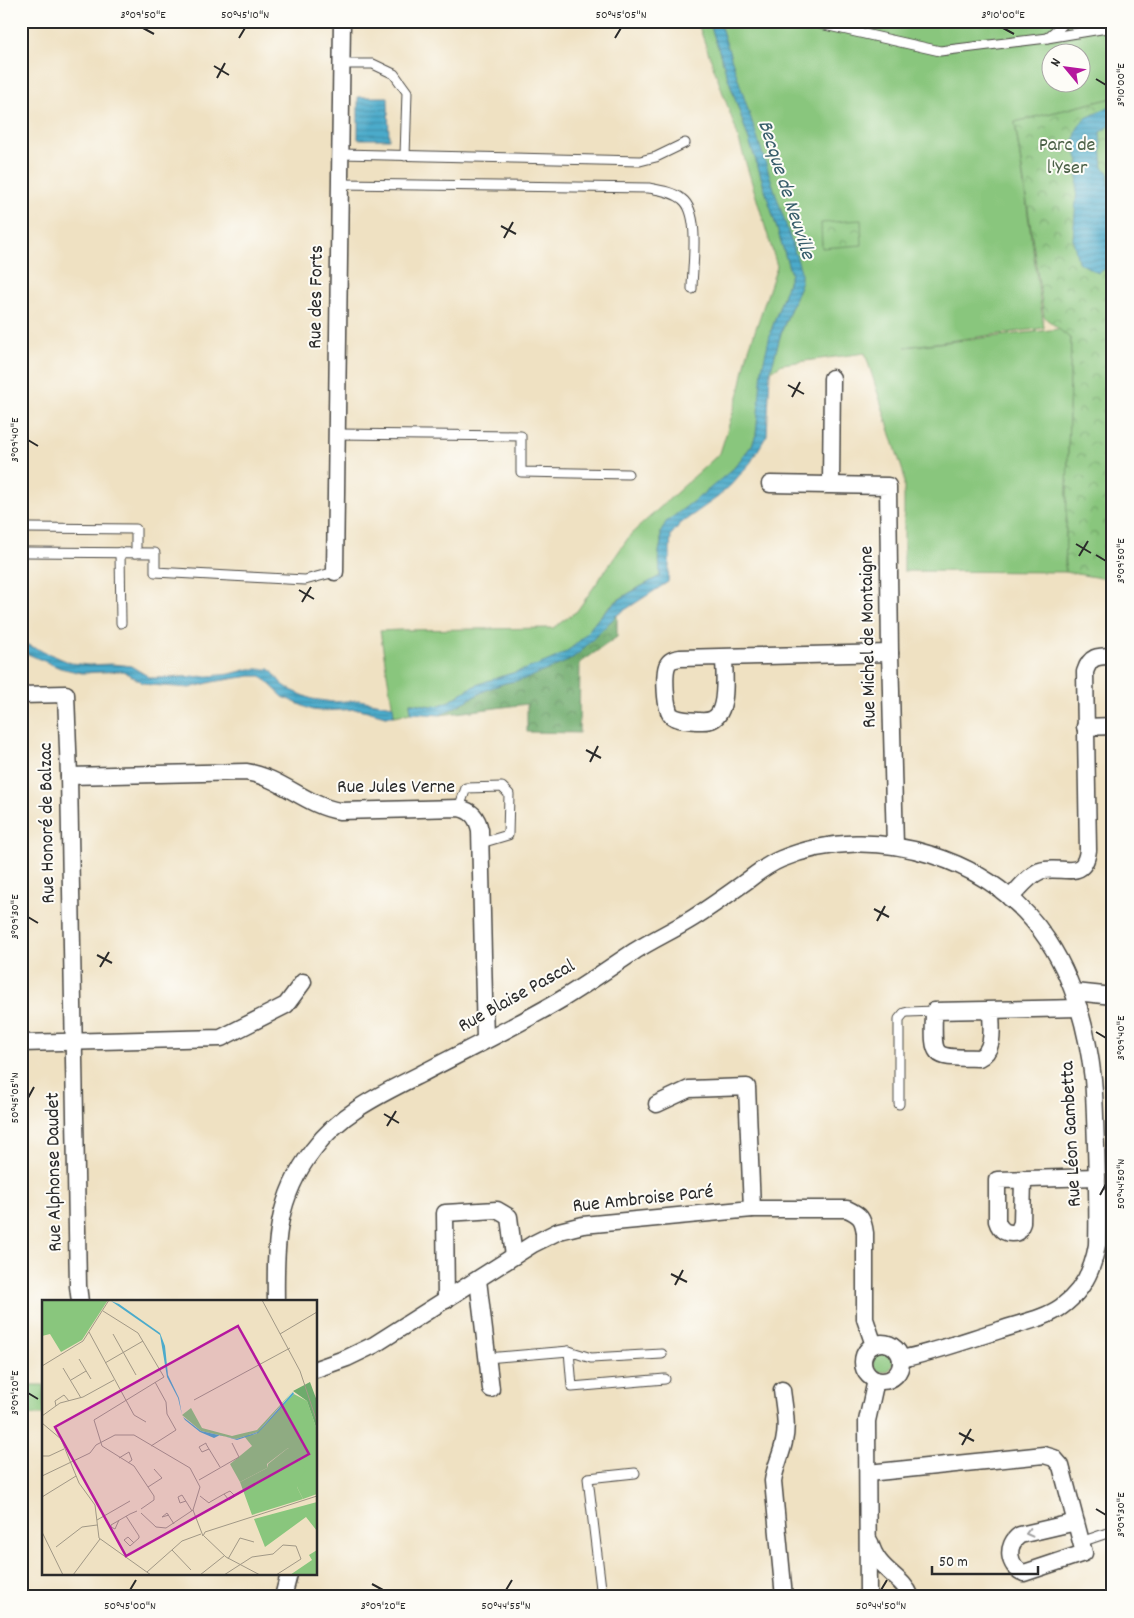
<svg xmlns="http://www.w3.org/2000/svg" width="1134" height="1618" viewBox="0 0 1134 1618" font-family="Dekko,sans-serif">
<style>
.grass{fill:#89c67d;stroke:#5a7854;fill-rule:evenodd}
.forest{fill:url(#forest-crowns);stroke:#4c6b4c}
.park{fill:url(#park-crowns);stroke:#5a7854}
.water{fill:url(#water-rules);stroke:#3c6b7b}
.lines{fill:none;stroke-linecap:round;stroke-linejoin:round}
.service-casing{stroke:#484642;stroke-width:11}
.minor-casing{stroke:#484642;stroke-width:19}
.service{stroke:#fff;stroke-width:9}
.minor{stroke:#fff;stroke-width:16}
.oneway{stroke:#a0a0a0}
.ticks{fill:none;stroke:#2b2b2b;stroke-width:2}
.labels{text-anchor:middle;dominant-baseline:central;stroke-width:4;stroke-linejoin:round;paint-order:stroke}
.park-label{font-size:20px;fill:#4c6148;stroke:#fdfcf7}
.street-label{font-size:20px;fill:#2b2b2b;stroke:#fdfcf7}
.water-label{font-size:21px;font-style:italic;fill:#385e6b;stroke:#fdfcf7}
.inset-road{fill:none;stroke:#a19886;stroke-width:1}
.view{fill:#b5179e;fill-opacity:0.15;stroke:#b5179e;stroke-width:2.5}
.inset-edge{fill:none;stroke:#2b2b2b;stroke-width:2.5}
.neatline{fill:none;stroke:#2b2b2b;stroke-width:2}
.ticks-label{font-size:12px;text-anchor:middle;fill:#2b2b2b}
</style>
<defs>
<pattern id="forest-crowns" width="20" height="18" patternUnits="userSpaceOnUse" patternTransform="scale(1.25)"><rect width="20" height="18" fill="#6eab6c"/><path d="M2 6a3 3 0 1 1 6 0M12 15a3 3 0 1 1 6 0" fill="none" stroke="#5b8b59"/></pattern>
<pattern id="park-crowns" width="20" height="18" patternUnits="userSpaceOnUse" patternTransform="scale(1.25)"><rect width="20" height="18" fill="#89c67d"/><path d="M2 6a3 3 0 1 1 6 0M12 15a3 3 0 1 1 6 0" fill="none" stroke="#70a167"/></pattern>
<pattern id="water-rules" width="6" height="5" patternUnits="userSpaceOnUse" patternTransform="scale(1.25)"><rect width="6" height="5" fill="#4cabcb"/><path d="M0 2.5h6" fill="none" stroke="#3f8ba5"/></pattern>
</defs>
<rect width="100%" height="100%" fill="#fdfcf7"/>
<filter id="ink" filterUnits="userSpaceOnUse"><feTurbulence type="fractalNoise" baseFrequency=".02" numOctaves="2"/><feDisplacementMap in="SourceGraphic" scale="10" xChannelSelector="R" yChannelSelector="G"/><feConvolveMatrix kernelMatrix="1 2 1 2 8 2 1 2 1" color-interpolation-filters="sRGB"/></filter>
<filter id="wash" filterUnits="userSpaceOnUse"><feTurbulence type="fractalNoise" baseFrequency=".0096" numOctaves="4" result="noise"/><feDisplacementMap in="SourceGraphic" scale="20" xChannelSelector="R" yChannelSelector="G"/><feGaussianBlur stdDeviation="1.12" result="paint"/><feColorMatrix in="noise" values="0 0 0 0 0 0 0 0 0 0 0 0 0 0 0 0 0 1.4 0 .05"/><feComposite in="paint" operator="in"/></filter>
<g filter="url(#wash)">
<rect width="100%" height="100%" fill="#efe1c2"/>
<!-- grass -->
<g class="grass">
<path d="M 697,21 L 709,21 L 759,170 L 791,274 L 771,331 L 756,435 L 752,445 L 734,468 L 661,532 L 661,543 L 659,552 L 660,576 C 646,584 622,596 611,605 C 597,617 588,634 575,645 C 550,667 508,672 477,685 C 464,690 453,701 440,705 C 431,708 420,703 410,703 L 411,713 L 394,716 L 380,631 L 400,630 L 553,628 L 577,611 L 631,534 L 720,453 L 739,393 L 747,355 L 777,266 L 735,127 Z"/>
<path d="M 719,21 L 1113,21 L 1113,98 L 1015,122 L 1044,328 L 905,347 L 1059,329 L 1071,339 L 1065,572 L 904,571 L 904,475 L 865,353 L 782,364 L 770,372 L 781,333 L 801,283 ZM 1052,52 L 1082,52 L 1082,82 L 1052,82 Z"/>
<circle cx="883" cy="1362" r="10"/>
<rect x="21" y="1385" width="23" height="30"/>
</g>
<!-- forest -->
<polygon class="forest" points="617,615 617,637 580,663 579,733 527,732 527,704 440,715 488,689 568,661 578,654"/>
<!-- park -->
<g class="park">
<polygon points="1113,98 1113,580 1065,572 1071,339 1044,317 1015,122"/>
<polygon points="861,220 862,245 822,248 821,223"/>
</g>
<!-- water -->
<g class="water">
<path d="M 709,21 L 719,21 L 801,271 L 801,283 L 781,333 L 770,373 L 767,435 L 751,462 L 732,484 L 718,497 L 680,524 L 671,535 L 668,582 L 617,615 L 578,654 L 568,661 L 526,679 L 505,683 L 488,689 L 440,715 L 411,713 L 410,703 C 420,703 431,708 440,705 C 453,701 464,690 477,685 C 508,672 549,667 575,645 C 588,634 597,617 611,606 C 622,596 646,584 660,576 L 659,552 L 661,543 L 661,532 L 666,522 L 708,490 L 734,468 L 752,445 L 756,435 L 762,369 L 771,331 L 791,274 L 759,170 Z"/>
<polygon points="358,97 388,97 389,139 358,139"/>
<polygon points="1113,105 1113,123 1100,133 1103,168 1108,171 1113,220 1113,239 1105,269 1098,273 1078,262 1073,239 1079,161 1073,145 1077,129 1084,119"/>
<polygon points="21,642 71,663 88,665 111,664 124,665 131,666 151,678 209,676 230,674 249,669 270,669 282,684 291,690 312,699 333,702 359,700 393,706 394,716 385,716 360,709 321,711 312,710 283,697 261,676 250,676 212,682 190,688 150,685 141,682 123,671 82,673 60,668 21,651"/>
</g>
</g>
<g filter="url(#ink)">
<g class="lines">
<defs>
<g id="service">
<polyline points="807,21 940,51 1047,38"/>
<polyline points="1067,21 1047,38 1113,27"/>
<polyline points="342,64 373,64 394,74 407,92 405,156"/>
<polyline points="341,154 640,161 656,157 685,143"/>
<path d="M 340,184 L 649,188 C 660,190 673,192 682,199 C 701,213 692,268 692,289"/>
<polyline points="337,434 521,436 521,472 628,474"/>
<polyline points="28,528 136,529 136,553"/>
<polyline points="28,552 155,553 155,572 305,580 335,572"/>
<polyline points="120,552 121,623"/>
<polyline points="459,808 466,788 502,787 509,794 508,835 481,843"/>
<polyline points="899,1104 899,1019 904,1013 908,1012 934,1011"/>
<polyline points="569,1351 572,1387 665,1379"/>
<polyline points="487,1358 569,1351 591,1358 662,1354"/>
<polyline points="1081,1542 1113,1531"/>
<polyline points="602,1597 588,1478 635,1473"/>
</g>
<g id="minor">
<polyline points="770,484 888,486 890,653 895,846"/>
<polyline points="831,484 832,378"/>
<polyline points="335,572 342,21"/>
<path d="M 724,657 C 724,673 729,711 713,719 C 708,722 702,721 697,721 C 689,720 678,721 671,715 C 665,709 664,674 667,666 C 669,660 674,659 680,658 L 890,653"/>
<polyline points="21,695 66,694 69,776 78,1286 80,1302"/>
<polyline points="1085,727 1113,726"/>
<path d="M 69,776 L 246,772 C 281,777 306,806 340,811 L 459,808 C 472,811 477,817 480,830 L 485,1040"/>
<path d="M 1010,898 C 1019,889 1028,876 1040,871 C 1061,864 1084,883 1088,850 L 1085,672 C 1090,656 1097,656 1113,656"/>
<polyline points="1075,992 1113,996"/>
<path d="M 991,1011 C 991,1026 996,1050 979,1058 C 931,1057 933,1060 934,1011 L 1079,1008"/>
<polyline points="21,1043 221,1038 286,1005 303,982"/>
<polyline points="657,1104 689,1089 747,1087 752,1209"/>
<path d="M 1023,1179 L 1022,1223 L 1018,1232 C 1007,1235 1000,1231 997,1221 L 997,1180 L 1097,1177"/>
<polyline points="478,1280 491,1389"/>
<polyline points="446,1300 445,1213 497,1210 509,1217 514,1256"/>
<path d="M 276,1302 C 275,1244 276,1198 313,1150 C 340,1113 381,1094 421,1074 C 468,1049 517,1026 562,999 C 587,984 611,967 635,951 C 654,939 674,930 693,918 C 712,906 730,893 748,880 C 758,872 769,864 781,859 C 829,839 883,839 932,855 C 1038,889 1081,974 1093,1079 C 1095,1101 1095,1123 1096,1145 C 1097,1179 1098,1212 1097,1245 C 1093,1270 1082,1292 1061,1307 C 1044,1319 1020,1323 1000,1330 C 967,1340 935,1352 901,1359"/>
<circle cx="882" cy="1362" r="19"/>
<path d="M 316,1369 L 347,1358 L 374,1345 L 533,1244 L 559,1231 L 583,1225 L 752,1209 L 847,1209 C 860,1215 863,1218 865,1233 L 865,1319 L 874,1345"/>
<path d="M 782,1390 C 784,1407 788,1425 784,1442 C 781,1456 775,1467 773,1481 L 784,1597"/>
<path d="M 868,1473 L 1044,1455 L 1054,1458 L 1061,1466 L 1084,1553 L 1024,1573 C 1008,1567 1005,1545 1020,1535 L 1076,1522"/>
<path d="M 870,1542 C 877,1571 902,1575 911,1597"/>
<polyline points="283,1597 289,1574"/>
<polyline points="868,1597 867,1421 876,1380"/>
</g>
</defs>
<!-- service casing -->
<use href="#service" class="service-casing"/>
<!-- minor casing -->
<use href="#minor" class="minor-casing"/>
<!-- service -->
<use href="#service" class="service"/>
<!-- minor -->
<use href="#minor" class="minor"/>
</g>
<!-- one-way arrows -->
<defs><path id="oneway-chevron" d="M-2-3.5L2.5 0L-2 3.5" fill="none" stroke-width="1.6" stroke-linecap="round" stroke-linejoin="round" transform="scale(1.25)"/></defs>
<use class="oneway" href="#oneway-chevron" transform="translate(1029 1533) rotate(166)"/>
</g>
<!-- ticks -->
<path class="ticks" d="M 143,28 L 154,34M 1003,28 L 1014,34M 239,38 L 245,28M 615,38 L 621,28M 214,66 L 229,75M 217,78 L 225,63M 1096,79 L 1106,85M 501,226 L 516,234M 504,238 L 513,222M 788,385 L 804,394M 792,397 L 800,382M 28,440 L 38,446M 1076,544 L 1091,553M 1096,555 L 1106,561M 1079,556 L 1088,541M 299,590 L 314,599M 302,602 L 311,587M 586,750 L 601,758M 590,762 L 598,746M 874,909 L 889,917M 28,917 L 38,923M 877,921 L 885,906M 97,955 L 112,963M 100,967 L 109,952M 1096,1032 L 1106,1038M 28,1098 L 34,1087M 384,1114 L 399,1123M 387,1126 L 396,1111M 1100,1195 L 1106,1184M 671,1274 L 687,1282M 675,1285 L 683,1270M 28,1393 L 38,1399M 959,1433 L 974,1441M 962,1445 L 971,1429M 1096,1509 L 1106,1515M 372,1584 L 383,1590M 130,1590 L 136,1580M 506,1590 L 512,1580M 881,1590 L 887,1580"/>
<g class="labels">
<!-- park labels -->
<g class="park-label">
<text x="1067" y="146">Parc de<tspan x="1067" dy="23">l'Yser</tspan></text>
</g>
<!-- street labels -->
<g class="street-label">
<text transform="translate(317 297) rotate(-89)">Rue des Forts</text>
<text transform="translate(869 637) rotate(-91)">Rue Michel de Montaigne</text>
<text x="396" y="788">Rue Jules Verne</text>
<text transform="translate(48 823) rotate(-91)">Rue Honoré de Balzac</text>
<text transform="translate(517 997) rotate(-29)">Rue Blaise Pascal</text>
<text transform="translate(1072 1134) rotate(-93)">Rue Léon Gambetta</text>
<text transform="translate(55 1172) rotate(-91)">Rue Alphonse Daudet</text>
<text transform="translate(643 1200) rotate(-6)">Rue Ambroise Paré</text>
</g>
<!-- water labels -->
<g class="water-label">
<text transform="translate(785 190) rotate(72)">Becque de Neuville</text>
</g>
</g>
<!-- overview -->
<g transform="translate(42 1300)">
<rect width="275" height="275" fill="#efe1c2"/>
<path d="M 0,0 L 66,0 L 40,40 L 19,52 L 8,34 L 0,36 ZM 251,91 L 216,132 L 194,139 L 159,131 L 140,115 L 149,108 L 160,128 L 190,136 L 198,134 L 215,130 ZM 252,94 L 265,101 L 275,130 L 275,194 L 261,199 L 255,187 L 258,178 L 246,148 L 225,164 L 225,168 L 198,182 L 188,164 L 210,146 L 202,136 L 214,134 Z" fill="#89c67d"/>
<path d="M 268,82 L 275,101 L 275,130 L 265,101 L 251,91 Z" fill="#6eab6c"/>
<path d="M 246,148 L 264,170 L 258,178 L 262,182 L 255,187 L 261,199 L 210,215 L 198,182 L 225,168 L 226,164 ZM 275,202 L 275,231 L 264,217 L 223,247 L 212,219 ZM 275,250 L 275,275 L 248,275 L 270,260 L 267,255 Z" fill="#89c67d"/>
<path d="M 69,1 L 77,4 L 118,33 L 123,46 L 126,75 L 137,98 L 140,115 L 136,98 L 125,77 L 118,35 ZM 251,92 L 252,94 L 216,133 L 195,140 L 178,135 L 172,138 L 158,132 L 143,120 L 141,117 L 159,131 L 194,139 L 216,132 Z" fill="#4cabcb"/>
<path class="inset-road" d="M 220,0 L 258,71 L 275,122M 61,11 L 96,33 L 122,77 L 52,120 L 60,146 L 92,166 L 112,196 L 112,200 L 99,209M 47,32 L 92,115 L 104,122M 71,34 L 94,75M 238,34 L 275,12M 37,59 L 49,79M 63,63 L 101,41M 0,66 L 41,41 L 67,0M 21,68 L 39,98M 29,80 L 44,71M 152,100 L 248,48M 14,106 L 13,101 L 22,95 L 27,101M 0,116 L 18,103 L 41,97 L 72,80M 0,123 L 19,139 L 37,183 L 53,205 L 57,238 L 109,275M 109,146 L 134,130 L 125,114 L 124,102 L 113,82M 167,149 L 160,152 L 157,147 L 164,143 L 164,144 L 167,149 L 178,167M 0,156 L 7,156 L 22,149M 77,158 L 87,152 L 90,160 L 86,163M 0,176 L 48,153 L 54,145 L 73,135 L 92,135 L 148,168 L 158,187 L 151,210 L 124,228 L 114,227 L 99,213M 157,180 L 197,157 L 190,143M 106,187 L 120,178 L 112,169M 158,196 L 167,203 L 168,202 L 182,194 L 188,191 L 193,196 L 187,200 L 182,194M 0,197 L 34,176M 144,201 L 138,203 L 136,197 L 140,195 L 150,211M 151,210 L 161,236 L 163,232 L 275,196M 127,215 L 120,217 L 125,213 L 132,224M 84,216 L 97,236 L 97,238 L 88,246 L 82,240 L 86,237 L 92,243M 55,220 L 88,201M 77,220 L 73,229 L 69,227 L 69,225 L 88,214 L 95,211M 0,232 L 21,275M 162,236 L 184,257 L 218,275M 14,247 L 40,227 L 55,225M 130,250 L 149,270M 186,259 L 198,238 L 212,242M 105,272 L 140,241 L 159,234M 31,275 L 58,239M 158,275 L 182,256M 182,275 L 210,257 L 231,254 L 241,245 L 254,246 L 259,259 L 234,275"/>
<path class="view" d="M 196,26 L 267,154 L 84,256 L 13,127 Z"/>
<rect width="275" height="275" class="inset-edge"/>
</g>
<!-- margin -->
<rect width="1134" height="1618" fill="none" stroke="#fdfcf7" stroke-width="55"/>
<!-- north arrow -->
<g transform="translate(1066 68) rotate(299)"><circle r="24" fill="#fdfcf7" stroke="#a9a8a5"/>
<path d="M0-4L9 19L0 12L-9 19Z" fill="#b5179e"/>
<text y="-8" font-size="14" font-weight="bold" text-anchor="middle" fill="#2b2b2b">N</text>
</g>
<!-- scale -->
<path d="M932 1566v8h106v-8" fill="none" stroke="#2b2b2b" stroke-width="2.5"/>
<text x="939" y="1566" font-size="15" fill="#2b2b2b" stroke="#fdfcf7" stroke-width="4" paint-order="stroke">50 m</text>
<rect x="28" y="28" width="1078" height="1562" class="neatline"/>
<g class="ticks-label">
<text x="143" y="18">3°09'50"E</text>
<text x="245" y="18">50°45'10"N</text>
<text x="621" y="18">50°45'05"N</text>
<text x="1003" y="18">3°10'00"E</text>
<text transform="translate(1120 85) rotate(-90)" y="4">3°10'00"E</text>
<text transform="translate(14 440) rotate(-90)" y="4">3°09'40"E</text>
<text transform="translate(1120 561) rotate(-90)" y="4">3°09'50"E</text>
<text transform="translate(14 917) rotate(-90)" y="4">3°09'30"E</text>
<text transform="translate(1120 1038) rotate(-90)" y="4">3°09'40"E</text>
<text transform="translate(14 1098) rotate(-90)" y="4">50°45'05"N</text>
<text transform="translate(1120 1184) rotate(-90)" y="4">50°44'50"N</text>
<text transform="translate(14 1393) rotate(-90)" y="4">3°09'20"E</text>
<text transform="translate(1120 1515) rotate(-90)" y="4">3°09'30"E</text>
<text x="130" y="1609">50°45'00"N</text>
<text x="383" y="1609">3°09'20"E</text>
<text x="506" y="1609">50°44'55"N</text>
<text x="881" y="1609">50°44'50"N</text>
</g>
</svg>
